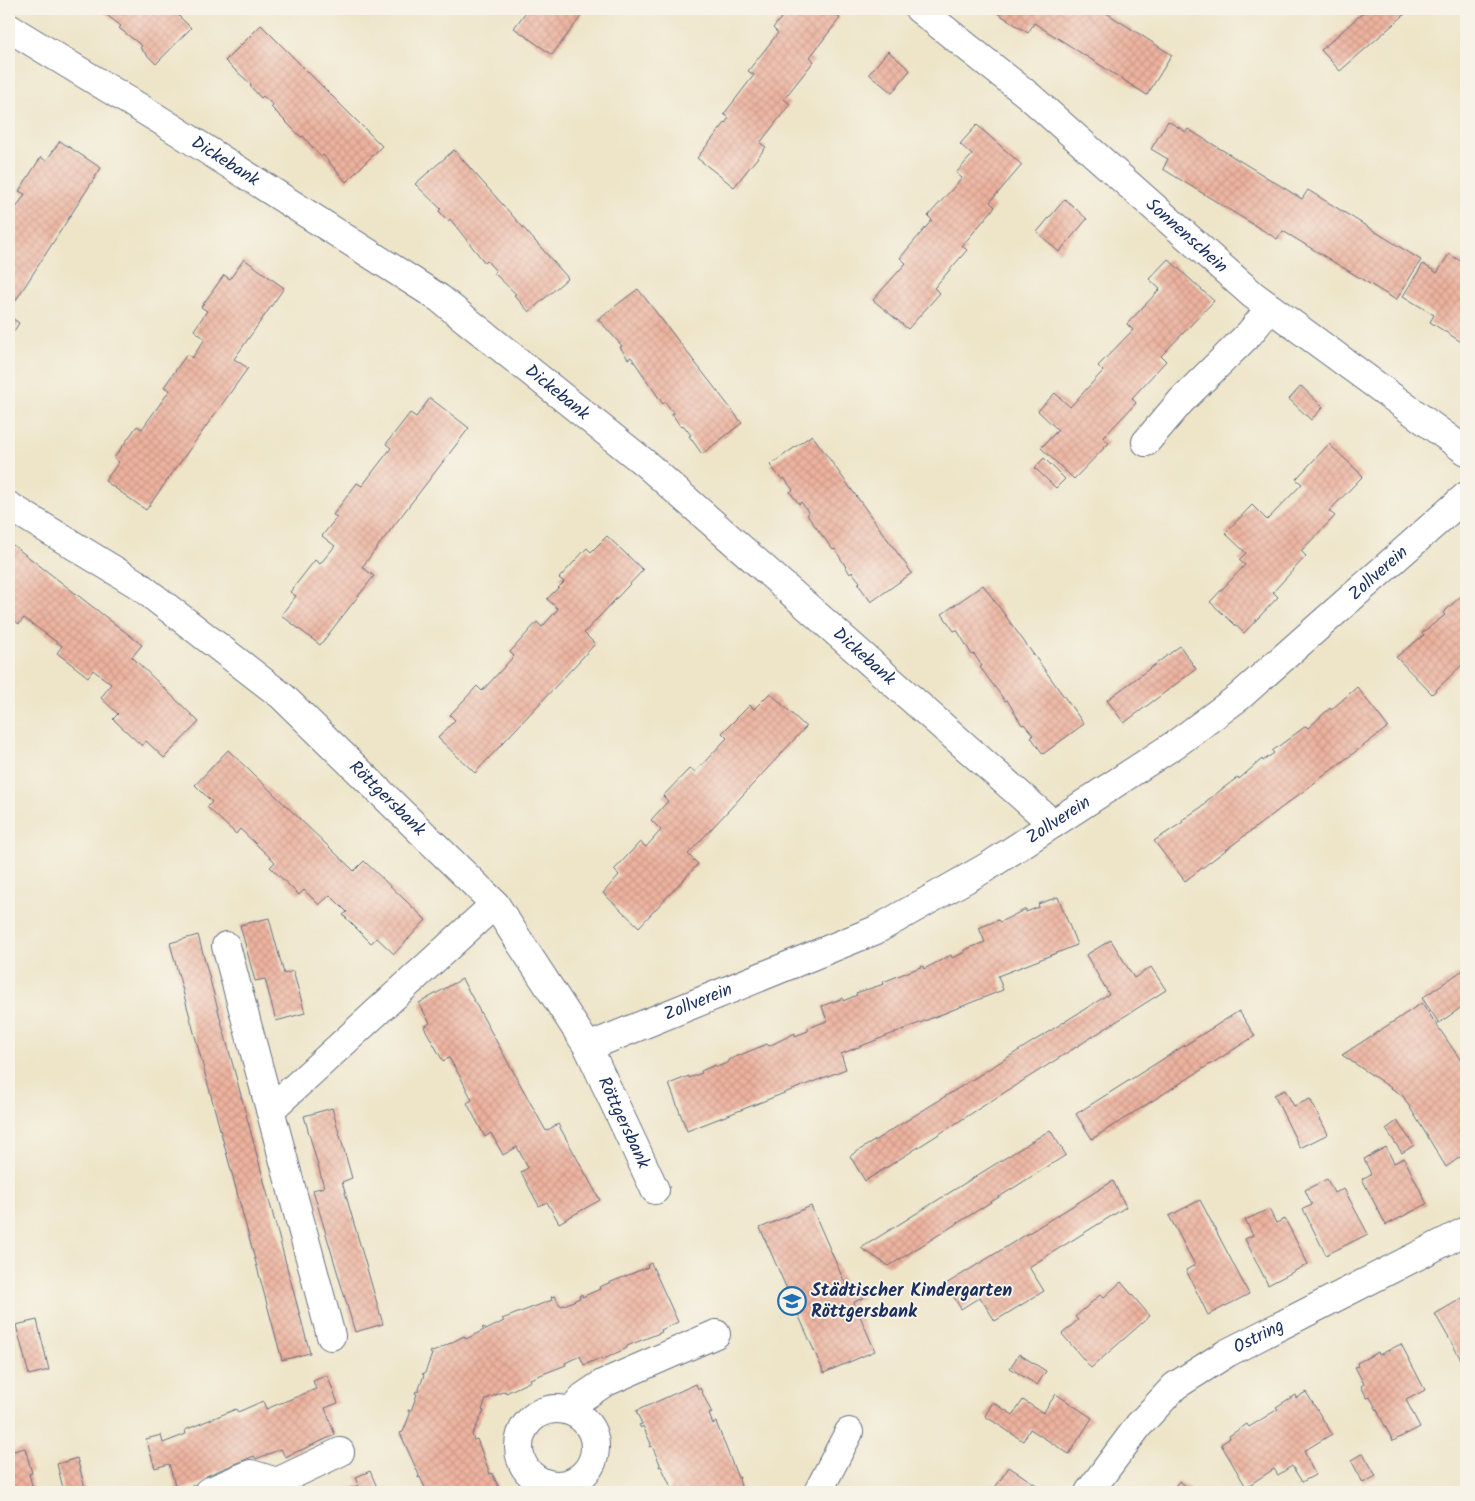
<svg xmlns="http://www.w3.org/2000/svg" width="1475" height="1501" viewBox="0 0 1475 1501" font-family="Kalam,sans-serif">
<style>
.building{fill:url(#building-cross-hatch)}
.lines{fill:none;stroke-linecap:round;stroke-linejoin:round}
.minor-casing{stroke:#656f83;stroke-width:30}
.minor{stroke:#fff;stroke-width:28}
.labels{text-anchor:middle;dominant-baseline:central;stroke-width:4;stroke-linejoin:round;paint-order:stroke}
.street-label{font-size:18px;fill:#1b2f5e;stroke:#f7f3e8}
.poi-label{font-size:18px;font-weight:bold;fill:#1b2f5e;stroke:#f7f3e8;text-anchor:start}
</style>
<defs>
<pattern id="building-cross-hatch" width="8" height="8" patternUnits="userSpaceOnUse" patternTransform="scale(1.25)"><rect width="8" height="8" fill="#edb29e"/><path d="M0 0l8 8M0 8l8-8" fill="none" stroke="#cb998a"/></pattern>
</defs>
<rect width="100%" height="100%" fill="#f7f3e8"/>
<filter id="ink" filterUnits="userSpaceOnUse"><feTurbulence type="fractalNoise" baseFrequency=".02" numOctaves="2"/><feDisplacementMap in="SourceGraphic" scale="10" xChannelSelector="R" yChannelSelector="G"/><feConvolveMatrix kernelMatrix="1 2 1 2 8 2 1 2 1" color-interpolation-filters="sRGB"/></filter>
<filter id="wash" filterUnits="userSpaceOnUse"><feTurbulence type="fractalNoise" baseFrequency=".0096" numOctaves="4" result="noise"/><feDisplacementMap in="SourceGraphic" scale="20" xChannelSelector="R" yChannelSelector="G"/><feGaussianBlur stdDeviation="1.12" result="paint"/><feColorMatrix in="noise" values="0 0 0 0 0 0 0 0 0 0 0 0 0 0 0 0 0 1.4 0 .05"/><feComposite in="paint" operator="in"/></filter>
<g filter="url(#wash)">
<rect width="100%" height="100%" fill="#eee5c9"/>
<g id="blocks">
<!-- building -->
<g class="building">
<polygon points="99,9 172,9 191,28 156,64 140,48 142,46 119,28 121,26"/>
<polygon points="528,9 578,9 577,11 582,15 552,55 514,28"/>
<polygon points="788,9 828,9 840,18 810,57 814,61 784,99 790,104 760,143 766,147 734,187 697,158 729,118 724,114 754,75 748,71 778,33 773,28"/>
<polygon points="991,9 1100,9 1172,55 1147,95 1034,23 1028,33"/>
<polygon points="1367,9 1411,9 1340,71 1321,50"/>
<polygon points="261,25 382,146 346,182 323,155 321,157 303,136 301,137 271,107 273,105 263,96 261,98 250,86 252,85 225,61"/>
<polygon points="888,51 910,70 892,93 869,74"/>
<polygon points="1168,121 1186,132 1188,129 1302,199 1308,190 1421,260 1396,300 1283,231 1277,239 1163,169 1168,159 1151,149"/>
<polygon points="977,125 1022,165 990,202 995,207 962,246 967,250 934,288 940,293 908,329 873,300 906,263 900,258 932,220 928,216 962,178 956,173 972,155 960,144"/>
<polygon points="60,141 101,168 9,311 9,219 25,194 19,191 41,157 46,161"/>
<polygon points="454,150 568,278 529,312 514,295 516,294 494,273 496,271 487,261 485,263 450,219 448,221 439,211 441,209 415,184"/>
<polygon points="1065,199 1087,219 1059,252 1037,232"/>
<polygon points="1449,254 1462,262 1463,259 1466,261 1466,345 1430,322 1434,315 1403,296 1423,264 1437,273"/>
<polygon points="244,259 284,288 234,359 248,368 146,510 105,481 119,462 114,458 137,426 142,429 170,390 164,387 187,354 192,358 205,339 194,330 207,311 201,307 224,275 230,279"/>
<polygon points="1168,259 1214,301 1161,356 1166,361 1132,398 1136,403 1103,438 1109,443 1074,479 1041,448 1058,430 1038,411 1055,393 1070,407 1103,371 1098,366 1133,330 1127,324 1160,289 1149,279"/>
<polygon points="638,289 742,423 702,454 689,436 691,435 683,425 681,427 672,414 674,413 665,402 663,404 631,357 628,359 620,347 622,346 598,319"/>
<polygon points="9,316 19,323 9,339"/>
<polygon points="1301,386 1323,407 1311,420 1289,399"/>
<polygon points="430,398 469,428 362,567 374,576 320,645 281,615 296,596 290,592 315,560 320,564 335,546 322,536 337,517 333,515 357,483 362,486 391,448 386,444 410,413 416,417"/>
<polygon points="812,435 912,573 871,602 858,584 860,582 852,572 850,574 835,549 833,550 807,515 809,513 801,502 799,504 790,492 793,490 784,478 782,480 770,465"/>
<polygon points="1329,444 1363,476 1329,511 1335,516 1301,551 1306,556 1273,592 1278,597 1244,633 1210,602 1245,565 1239,560 1246,553 1225,533 1252,505 1267,520 1302,484 1296,479"/>
<polygon points="1044,458 1065,479 1056,488 1035,468"/>
<polygon points="607,536 643,570 584,633 595,644 475,773 438,738 455,720 450,715 477,686 482,691 514,656 510,652 537,622 542,627 558,609 547,599 564,582 559,578 587,548 591,552"/>
<polygon points="9,542 142,645 132,657 199,722 164,758 146,741 142,746 113,719 118,714 101,698 111,684 93,670 88,677 57,653 62,646 24,618 19,624 9,616"/>
<polygon points="983,585 1084,724 1043,754 1031,737 1033,735 1024,724 1022,725 1007,700 1005,701 980,667 982,666 974,654 972,655 957,630 954,631 942,614"/>
<polygon points="1466,591 1466,661 1432,694 1396,657 1424,635 1422,633 1445,615 1443,613"/>
<polygon points="1180,646 1196,669 1124,723 1107,700"/>
<polygon points="1357,687 1388,727 1185,881 1154,841 1183,822 1182,820 1206,804 1205,802 1238,777 1239,779 1262,759 1263,761 1274,753 1272,751 1306,726 1308,728 1330,708 1331,710"/>
<polygon points="770,693 806,727 688,854 698,864 639,927 603,893 619,875 614,870 640,842 646,847 661,830 651,820 668,801 663,796 690,768 695,772 727,738 722,733 750,705 754,709"/>
<polygon points="228,750 354,871 364,861 426,920 394,954 377,938 371,943 343,915 347,912 330,895 319,905 304,890 299,895 270,867 275,862 258,846 240,829 236,834 207,807 212,802 195,785"/>
<polygon points="1058,897 1077,945 998,976 1003,990 841,1054 846,1069 687,1131 669,1084 689,1076 689,1078 702,1073 701,1071 715,1065 717,1067 729,1062 728,1060 767,1044 769,1046 795,1033 795,1036 808,1031 808,1028 827,1021 822,1006 843,998 843,1001 857,995 856,993 884,984 883,982 923,966 924,969 951,955 952,958 965,952 964,950 985,942 979,928 998,920 1000,922 1026,909 1026,912 1039,907 1038,904"/>
<polygon points="269,918 284,974 293,971 305,1013 276,1021 265,979 255,981 240,925"/>
<polygon points="198,935 310,1353 282,1360 170,943"/>
<polygon points="1111,940 1134,978 1151,967 1166,990 865,1181 850,1156 1109,994 1086,955"/>
<polygon points="1466,968 1466,1004 1439,1023 1422,998"/>
<polygon points="462,979 546,1131 558,1124 600,1200 559,1223 547,1202 539,1206 521,1172 528,1168 517,1147 503,1155 491,1133 485,1137 467,1103 472,1100 461,1078 449,1058 443,1061 424,1027 430,1023 419,1003"/>
<polygon points="1422,1003 1466,1068 1466,1153 1446,1167 1403,1096 1342,1055"/>
<polygon points="1239,1011 1255,1036 1092,1139 1076,1114"/>
<polygon points="1285,1090 1294,1106 1310,1099 1328,1134 1300,1148 1274,1095"/>
<polygon points="332,1108 352,1178 342,1182 383,1324 355,1332 313,1190 324,1187 304,1116"/>
<polygon points="1397,1121 1414,1145 1402,1153 1386,1129"/>
<polygon points="1050,1130 1066,1155 889,1266 861,1248"/>
<polygon points="1386,1147 1394,1163 1404,1158 1427,1204 1386,1225 1362,1179 1371,1174 1364,1159"/>
<polygon points="1327,1179 1334,1193 1344,1189 1368,1234 1326,1255 1303,1209 1312,1205 1305,1190"/>
<polygon points="1113,1181 1126,1207 1029,1267 1044,1291 995,1321 980,1297 961,1309 946,1284"/>
<polygon points="1200,1200 1249,1294 1208,1315 1186,1270 1195,1265 1169,1216"/>
<polygon points="811,1206 848,1290 858,1286 863,1298 854,1302 875,1351 824,1373 760,1228"/>
<polygon points="1269,1209 1276,1223 1285,1219 1308,1264 1268,1285 1245,1239 1253,1235 1245,1220"/>
<polygon points="651,1263 678,1322 661,1330 662,1332 627,1346 627,1348 602,1360 601,1358 584,1365 580,1356 565,1363 566,1365 530,1379 531,1381 506,1393 505,1391 486,1399 482,1410 484,1411 472,1435 474,1440 477,1439 490,1474 492,1473 501,1492 427,1492 420,1477 418,1478 419,1475 400,1433 403,1432 410,1414 408,1410 411,1411 417,1394 415,1393 416,1391 418,1392 424,1375 422,1374 425,1373 432,1354 430,1353 431,1351 433,1352 464,1336 466,1339 484,1330 482,1328 484,1327 486,1330 504,1321 502,1319 552,1300 551,1297 555,1296 559,1304 562,1306 580,1298 579,1296 582,1294 582,1297 600,1289 599,1287 648,1267 647,1265"/>
<polygon points="1121,1282 1150,1316 1091,1368 1062,1334 1078,1320 1075,1317 1101,1294 1104,1297"/>
<polygon points="1466,1296 1466,1368 1435,1314"/>
<polygon points="37,1320 49,1370 29,1375 16,1325"/>
<polygon points="1401,1344 1425,1390 1406,1400 1420,1427 1393,1441 1370,1397 1367,1398 1361,1386 1364,1384 1355,1367 1358,1366 1357,1363 1378,1352 1379,1355"/>
<polygon points="1019,1354 1046,1371 1037,1385 1010,1368"/>
<polygon points="327,1375 338,1403 325,1408 335,1435 285,1457 281,1449 256,1459 254,1456 206,1476 207,1480 177,1492 169,1464 155,1468 146,1439 161,1435 163,1443 186,1434 185,1430 236,1409 238,1412 263,1401 266,1409 316,1389 313,1381"/>
<polygon points="696,1384 698,1389 700,1388 712,1413 709,1414 713,1424 716,1422 738,1478 740,1477 739,1480 741,1486 739,1492 669,1492 671,1487 661,1466 659,1467 660,1464 652,1446 649,1447 651,1444 643,1426 641,1428 639,1425 642,1424 636,1411"/>
<polygon points="1306,1392 1332,1434 1304,1451 1315,1475 1302,1482 1292,1466 1278,1475 1274,1469 1246,1487 1221,1444 1230,1438 1229,1436 1247,1424 1249,1427 1278,1409 1276,1407 1295,1395 1296,1398"/>
<polygon points="1056,1394 1092,1418 1069,1454 1030,1429 1023,1441 985,1416 993,1402 1013,1415 1023,1400 1043,1413"/>
<polygon points="25,1448 32,1473 29,1474 34,1492 9,1492 9,1452"/>
<polygon points="1363,1453 1376,1476 1363,1483 1351,1460"/>
<polygon points="77,1458 86,1492 64,1492 57,1464"/>
<polygon points="1009,1467 1044,1490 1043,1492 992,1492"/>
<polygon points="370,1471 379,1492 341,1492 359,1485 356,1477"/>
<polygon points="1179,1481 1195,1492 1171,1492"/>
</g>
</g>
</g>
<g filter="url(#ink)">
<use href="#blocks" fill-opacity="0" stroke="#656f83" stroke-width="1"/>
<g class="lines">
<defs>
<g id="minor">
<path id="s1" d="M 919,9 L 1028,95 L 1253,295 L 1466,451"/>
<path id="s2" d="M 9,28 L 160,120 L 439,298 L 646,464 L 1053,824"/>
<polyline points="1146,442 1182,400 1250,333 1270,308"/>
<path id="s3" d="M 9,506 L 137,584 L 282,696 L 495,904 L 588,1047 L 655,1190"/>
<polyline points="226,946 331,1336"/>
<path id="s4" d="M 588,1047 L 876,930 L 987,867 L 1177,743 L 1239,697 L 1466,496"/>
<polyline points="270,1110 495,904"/>
<circle cx="557" cy="1447" r="38"/>
<polyline points="572,1412 583,1397 604,1383 716,1334"/>
<polyline points="208,1492 251,1474 277,1482 340,1452"/>
<polyline points="818,1492 849,1432"/>
<path id="s5" d="M 1089,1492 L 1139,1425 L 1175,1386 L 1227,1353 L 1466,1231"/>
</g>
</defs>
<!-- minor casing -->
<use href="#minor" class="minor-casing"/>
<!-- minor -->
<use href="#minor" class="minor"/>
</g>
</g>
<!-- icons -->
<defs>
<symbol id="school-ring" viewBox="-11 -11 22 22"><circle r="9.5" fill="#f7f3e8" stroke="#1f6fb2" stroke-width="1.5"/><path d="M0-5L7-2L0 1L-7-2ZM-4 1L0 2.5L4 1V4Q0 6-4 4Z" fill="#1f6fb2"/></symbol>
</defs>
<g fill-rule="evenodd">
<use href="#school-ring" x="776" y="1285" width="32" height="32"/>
</g>
<g class="labels">
<!-- street labels -->
<g class="street-label">
<text stroke="none"><textPath href="#s2" startOffset="254">Dickebank</textPath></text>
<text stroke="none"><textPath href="#s1" startOffset="351">Sonnenschein</textPath></text>
<text stroke="none"><textPath href="#s2" startOffset="659">Dickebank</textPath></text>
<text stroke="none"><textPath href="#s4" startOffset="929">Zollverein</textPath></text>
<text stroke="none"><textPath href="#s2" startOffset="1064">Dickebank</textPath></text>
<text stroke="none"><textPath href="#s3" startOffset="480">Röttgersbank</textPath></text>
<text stroke="none"><textPath href="#s4" startOffset="524">Zollverein</textPath></text>
<text stroke="none"><textPath href="#s4" startOffset="119">Zollverein</textPath></text>
<text stroke="none"><textPath href="#s3" startOffset="885">Röttgersbank</textPath></text>
<text stroke="none"><textPath href="#s5" startOffset="234">Ostring</textPath></text>
</g>
<!-- poi labels -->
<g class="poi-label">
<text x="811" y="1291">Städtischer Kindergarten<tspan x="811" dy="21">Röttgersbank</tspan></text>
</g>
</g>
<!-- margin -->
<rect width="1475" height="1501" fill="none" stroke="#f7f3e8" stroke-width="30"/>
</svg>
